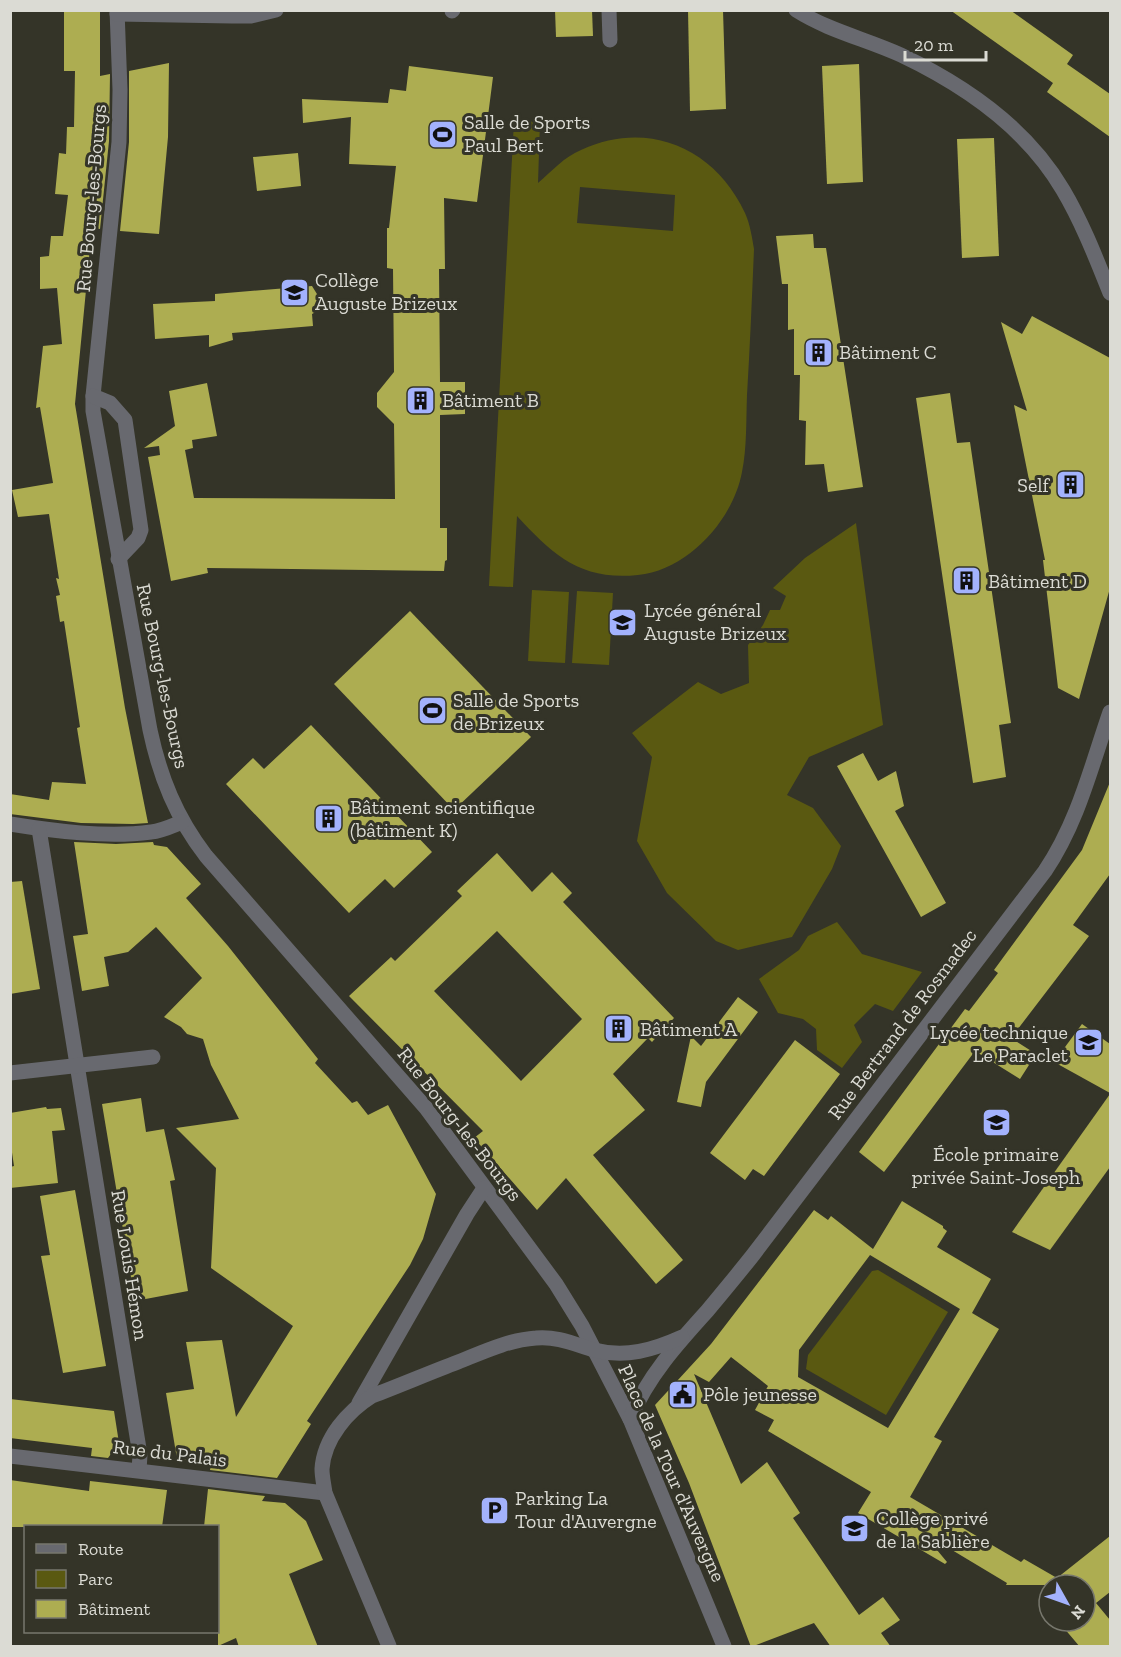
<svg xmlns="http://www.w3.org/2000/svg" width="1121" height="1657" viewBox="0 0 1121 1657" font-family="'Zilla Slab',serif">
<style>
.green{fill:#5a5911;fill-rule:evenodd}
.building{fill:#adad51;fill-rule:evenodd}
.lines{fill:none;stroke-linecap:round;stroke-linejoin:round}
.minor{stroke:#68696f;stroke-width:15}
.labels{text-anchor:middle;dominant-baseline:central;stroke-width:6;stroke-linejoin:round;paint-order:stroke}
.poi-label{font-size:20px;fill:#dbdbd4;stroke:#343428;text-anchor:start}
.street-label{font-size:20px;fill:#dbdbd4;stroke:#343428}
</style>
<rect width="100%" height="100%" fill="#343428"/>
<!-- green -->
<g class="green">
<path d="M 514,121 L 540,122 L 538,183 C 552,171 564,157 581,150 C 648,119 715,148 745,213 C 750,224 752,237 754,249 C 752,298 750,346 747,395 C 746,420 747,447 742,472 C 733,520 688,570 638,575 C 581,581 553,555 517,516 L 513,587 L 489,586 ZM 580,187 L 675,195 L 673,231 L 577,223 Z"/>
<polygon points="856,523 883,725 809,757 787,795 813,808 841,846 832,869 792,937 738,950 716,941 667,893 637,841 652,757 632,733 698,682 721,694 749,683 748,645 763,625 770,610 780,610 786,596 773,588 805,558"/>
<polygon points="532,590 569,592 565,663 528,661"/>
<polygon points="577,591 613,593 609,665 572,663"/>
<polygon points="837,922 862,954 922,972 893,1011 875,1004 854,1025 862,1042 842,1068 817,1050 816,1029 803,1019 778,1013 759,979 799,950 808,936"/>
<polygon points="878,1270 948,1312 886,1415 806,1369 808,1355 872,1271"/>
</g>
<!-- building -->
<g class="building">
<polygon points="64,10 100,10 100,76 110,74 109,141 100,229 92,228 75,404 125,708 148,823 133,824 81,823 10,814 10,794 49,800 52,782 86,784 77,728 80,727 64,621 60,622 56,596 60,595 56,578 59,579 49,514 18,517 12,490 53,483 40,407 36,408 43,346 62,344 57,288 40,289 40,257 49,256 51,236 63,236 68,195 55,194 59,153 66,154 67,127 74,127 75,71 64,71"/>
<polygon points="555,10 592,10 593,36 556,37"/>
<polygon points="688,10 723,10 726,109 690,111"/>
<polygon points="950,10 1010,10 1073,55 1067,64 1110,94 1110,137 1047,92 1053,83"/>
<polygon points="169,63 168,137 159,234 120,231 129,142 129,71"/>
<polygon points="859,64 863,182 827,184 822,66"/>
<polygon points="409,66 493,77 477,202 444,198 445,269 439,269 440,382 465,382 465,414 440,415 440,528 447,528 447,560 445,561 444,571 207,568 208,573 171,581 148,457 160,455 159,446 144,448 175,426 169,391 207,383 217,436 192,440 193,448 185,450 194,498 395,499 394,424 377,407 377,393 394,372 393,269 387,268 387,228 389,228 396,166 349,164 351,117 303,123 302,99 388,103 390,89 406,91"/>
<polygon points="994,138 999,256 962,258 957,139"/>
<polygon points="298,153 301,186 257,191 253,157"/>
<polygon points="813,234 814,248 826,248 863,487 828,492 824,464 805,465 806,421 799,420 800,375 794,375 794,329 788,330 788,284 782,284 776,236"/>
<polygon points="312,286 325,307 312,314 313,326 232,333 233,340 209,347 209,335 155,339 153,304 215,301 215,294"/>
<polygon points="1032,316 1110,358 1110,588 1079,699 1058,688 1043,560 1045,560 1014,405 1027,411 1001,322 1022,334"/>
<polygon points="950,393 957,443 970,442 1011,723 999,725 1006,777 973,783 916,398"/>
<polygon points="410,611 531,737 454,810 334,684"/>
<polygon points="311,725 432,852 394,888 385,879 349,913 226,784 253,758 264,769"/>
<polygon points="863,753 878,781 896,771 904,806 895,811 946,903 921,917 837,766"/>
<polygon points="1110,782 1110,874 1073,925 1089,936 1011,1038 1036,1054 1020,1079 975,1051 884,1172 859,1152 965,1009 969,1011 998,973 994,970 1082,850"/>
<polygon points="74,842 116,844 153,842 154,845 167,847 201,884 186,898 228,946 318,1059 315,1063 352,1103 357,1101 368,1115 388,1105 436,1194 423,1239 410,1265 307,1421 311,1424 277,1478 210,1470 211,1463 177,1459 166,1393 194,1389 186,1342 222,1340 236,1417 293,1326 211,1268 216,1168 176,1128 239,1119 211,1065 203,1039 187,1034 181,1027 164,1017 202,978 156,927 128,952 104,957 109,986 82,991 73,936 88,934"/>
<path d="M 497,853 L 532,892 L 552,872 L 572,893 L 563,902 L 674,1018 L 652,1042 L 648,1038 L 613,1074 L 645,1110 L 593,1155 L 683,1260 L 656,1284 L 566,1178 L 537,1210 L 474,1138 L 483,1131 L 349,996 L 391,957 L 395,961 L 462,896 L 457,891 ZM 497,931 L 582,1019 L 521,1081 L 434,991 Z"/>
<polygon points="22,881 40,989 10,994 10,882"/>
<polygon points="738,997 758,1012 706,1082 701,1107 677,1102 691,1036 701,1046"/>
<polygon points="1082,1024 1110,1044 1110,1093 1054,1062"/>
<polygon points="795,1040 840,1074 764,1176 753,1169 745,1180 710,1153"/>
<polygon points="1110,1094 1110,1167 1050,1250 1012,1232"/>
<polygon points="141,1098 146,1132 164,1129 175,1180 170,1181 188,1291 135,1301 102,1104"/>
<polygon points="46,1107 47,1109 61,1108 65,1130 52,1131 58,1183 10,1188 10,1167 14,1166 10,1139 10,1113"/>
<polygon points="75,1190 106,1366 63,1373 41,1256 50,1255 40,1196"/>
<path d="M 902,1201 L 943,1226 L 943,1228 L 947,1231 L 937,1247 L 991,1279 L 972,1313 L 999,1329 L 934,1437 L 942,1441 L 910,1497 L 1021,1562 L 1024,1559 L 1057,1578 L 1110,1536 L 1110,1592 L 1096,1603 L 1110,1620 L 1110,1647 L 1080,1647 L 1058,1621 L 1085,1621 L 1085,1585 L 1006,1585 L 1007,1583 L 922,1532 L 947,1562 L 945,1564 L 858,1513 L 871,1492 L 768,1431 L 774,1420 L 755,1410 L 768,1386 L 731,1357 L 709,1382 L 694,1374 L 741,1484 L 767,1462 L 800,1513 L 793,1518 L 859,1615 L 883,1597 L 900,1620 L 881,1633 L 891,1647 L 831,1647 L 814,1623 L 751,1647 L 689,1483 L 655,1405 L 711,1344 L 814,1210 L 828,1220 L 831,1216 L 873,1249 ZM 870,1255 L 960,1309 L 888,1428 L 798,1377 L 799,1350 Z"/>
<polygon points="10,1399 114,1411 119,1443 108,1458 91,1456 92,1448 10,1438"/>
<polygon points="10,1480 89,1491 90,1481 167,1490 162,1527 10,1527"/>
<polygon points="208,1489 265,1496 262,1501 285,1503 306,1521 323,1560 289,1574 318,1647 239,1647 236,1638 218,1646 218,1527 204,1527"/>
</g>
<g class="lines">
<!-- minor -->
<g class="minor">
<path d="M 117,10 L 120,90 L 119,142 L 93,396 L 93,411 L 150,730 C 160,777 176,817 206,856 L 426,1108 L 556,1284 L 582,1326 L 630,1419 L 724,1646"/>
<polyline points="609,10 610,40"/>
<path d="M 796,10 C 829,31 866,39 901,55 C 964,85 1027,128 1063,190 C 1082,222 1096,258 1110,293"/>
<polyline points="452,11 453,10"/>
<polyline points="117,14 232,16 251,16 276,10"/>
<polyline points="93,396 110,403 125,420 141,530 138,538 118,559"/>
<path d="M 10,824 C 54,831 107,838 151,832 C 162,831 172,826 182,822"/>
<polyline points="39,829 140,1455 139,1470"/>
<polyline points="10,1073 153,1057"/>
<polyline points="359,1403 467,1214 484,1188"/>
<path d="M 630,1419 C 647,1377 678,1343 708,1310 C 723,1292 738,1274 753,1255 L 1045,871 C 1078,822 1091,767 1110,712"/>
<polyline points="10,1456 325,1493"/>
<path d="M 389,1646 L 325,1493 C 324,1485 322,1477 322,1469 C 324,1438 348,1411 372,1396 C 401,1385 429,1373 458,1362 C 483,1352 508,1340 536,1338 C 557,1336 574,1344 594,1350 C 626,1358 653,1350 682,1337"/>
</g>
</g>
<!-- icons -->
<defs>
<symbol id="stadium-square" viewBox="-11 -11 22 22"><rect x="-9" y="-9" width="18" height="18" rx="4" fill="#a3b2fd" stroke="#343428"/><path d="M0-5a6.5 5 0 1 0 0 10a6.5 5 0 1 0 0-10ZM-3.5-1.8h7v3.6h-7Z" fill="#111"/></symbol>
<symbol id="school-square" viewBox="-11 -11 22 22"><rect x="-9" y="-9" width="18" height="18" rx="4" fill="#a3b2fd" stroke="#343428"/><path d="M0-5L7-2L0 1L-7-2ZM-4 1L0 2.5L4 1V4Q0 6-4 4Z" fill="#111"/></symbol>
<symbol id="building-square" viewBox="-11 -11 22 22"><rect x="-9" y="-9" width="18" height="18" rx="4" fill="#a3b2fd" stroke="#343428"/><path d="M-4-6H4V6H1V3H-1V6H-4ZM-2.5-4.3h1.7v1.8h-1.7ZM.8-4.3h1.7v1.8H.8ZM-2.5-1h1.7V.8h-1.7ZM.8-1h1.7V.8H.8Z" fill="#111"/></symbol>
<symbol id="civic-square" viewBox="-11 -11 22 22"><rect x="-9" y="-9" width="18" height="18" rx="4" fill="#a3b2fd" stroke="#343428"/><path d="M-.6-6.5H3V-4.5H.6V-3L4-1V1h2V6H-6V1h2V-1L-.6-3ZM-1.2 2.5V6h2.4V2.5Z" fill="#111"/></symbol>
<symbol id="parking-square" viewBox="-11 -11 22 22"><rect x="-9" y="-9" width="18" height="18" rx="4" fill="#a3b2fd" stroke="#343428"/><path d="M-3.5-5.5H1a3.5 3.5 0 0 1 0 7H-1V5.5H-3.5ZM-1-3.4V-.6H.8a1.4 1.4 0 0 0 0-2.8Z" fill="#111"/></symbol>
</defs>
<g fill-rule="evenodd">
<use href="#stadium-square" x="426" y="118" width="33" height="33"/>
<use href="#school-square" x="278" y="276" width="33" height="33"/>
<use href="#building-square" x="802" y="336" width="33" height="33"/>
<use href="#building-square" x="404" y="384" width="33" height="33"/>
<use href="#building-square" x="1054" y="468" width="33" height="33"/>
<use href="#building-square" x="950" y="564" width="33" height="33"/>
<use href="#school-square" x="606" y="606" width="33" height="33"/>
<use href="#stadium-square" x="416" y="694" width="33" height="33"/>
<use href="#building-square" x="312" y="802" width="33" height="33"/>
<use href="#building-square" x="602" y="1012" width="33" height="33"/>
<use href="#school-square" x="1072" y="1026" width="33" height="33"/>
<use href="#school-square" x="980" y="1106" width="33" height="33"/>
<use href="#civic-square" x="666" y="1378" width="33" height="33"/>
<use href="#parking-square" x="478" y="1494" width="33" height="33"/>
<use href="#school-square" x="838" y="1512" width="33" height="33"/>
</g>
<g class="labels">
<!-- poi labels -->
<g class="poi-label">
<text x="464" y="122">Salle de Sports<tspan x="464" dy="23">Paul Bert</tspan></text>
<text x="315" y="280">Collège<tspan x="315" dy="23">Auguste Brizeux</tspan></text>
<text x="839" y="352">Bâtiment C</text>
<text x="442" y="400">Bâtiment B</text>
<text x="1049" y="485" text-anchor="end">Self</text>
<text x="988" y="581">Bâtiment D</text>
<text x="644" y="610">Lycée général<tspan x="644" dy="23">Auguste Brizeux</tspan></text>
<text x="453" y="700">Salle de Sports<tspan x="453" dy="23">de Brizeux</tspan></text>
<text x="350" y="807">Bâtiment scientifique<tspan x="350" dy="23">(bâtiment K)</tspan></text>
<text x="640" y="1029">Bâtiment A</text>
<text x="1068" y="1032" text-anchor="end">Lycée technique<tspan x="1068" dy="23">Le Paraclet</tspan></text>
<text x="996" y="1154" text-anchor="middle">École primaire<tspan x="996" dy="23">privée Saint-Joseph</tspan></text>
<text x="703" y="1394">Pôle jeunesse</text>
<text x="515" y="1498">Parking La<tspan x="515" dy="23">Tour d'Auvergne</tspan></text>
<text x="876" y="1518">Collège privé<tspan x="876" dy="23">de la Sablière</tspan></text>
</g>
<!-- street labels -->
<g class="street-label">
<text transform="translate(91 198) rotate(-85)">Rue Bourg-les-Bourgs</text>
<text transform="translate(163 676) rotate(78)">Rue Bourg-les-Bourgs</text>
<text transform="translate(902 1024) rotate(-53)">Rue Bertrand de Rosmadec</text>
<text transform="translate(460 1124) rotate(52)">Rue Bourg-les-Bourgs</text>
<text transform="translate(130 1265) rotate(81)">Rue Louis Hémon</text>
<text transform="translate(170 1453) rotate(7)">Rue du Palais</text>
<text transform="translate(672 1473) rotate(66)">Place de la Tour d'Auvergne</text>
</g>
</g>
<!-- border -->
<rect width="1121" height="1657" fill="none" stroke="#dbdbd4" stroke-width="24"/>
<!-- legend -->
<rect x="24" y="1525" width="195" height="108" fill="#343428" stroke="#77776d" stroke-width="1.5"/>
<rect x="36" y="1544" width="30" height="9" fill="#68696f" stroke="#77776d" stroke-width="1.5"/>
<text x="78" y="1555" font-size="18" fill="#dbdbd4">Route</text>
<rect x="36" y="1570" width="30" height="18" fill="#5a5911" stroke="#77776d" stroke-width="1.5"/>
<text x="78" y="1585" font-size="18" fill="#dbdbd4">Parc</text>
<rect x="36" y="1600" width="30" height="18" fill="#adad51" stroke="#77776d" stroke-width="1.5"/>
<text x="78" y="1615" font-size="18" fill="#dbdbd4">Bâtiment</text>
<!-- north arrow -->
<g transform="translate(1067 1603) rotate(130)"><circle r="28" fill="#343428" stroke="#77776d" stroke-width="1.5"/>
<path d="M0-4.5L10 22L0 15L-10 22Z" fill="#a3b2fd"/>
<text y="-9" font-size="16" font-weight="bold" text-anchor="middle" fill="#dbdbd4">N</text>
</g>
<!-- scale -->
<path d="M905 51v9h81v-9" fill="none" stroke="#dbdbd4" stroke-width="3"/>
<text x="914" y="51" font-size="18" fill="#dbdbd4" stroke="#343428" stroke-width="4.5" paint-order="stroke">20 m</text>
</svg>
